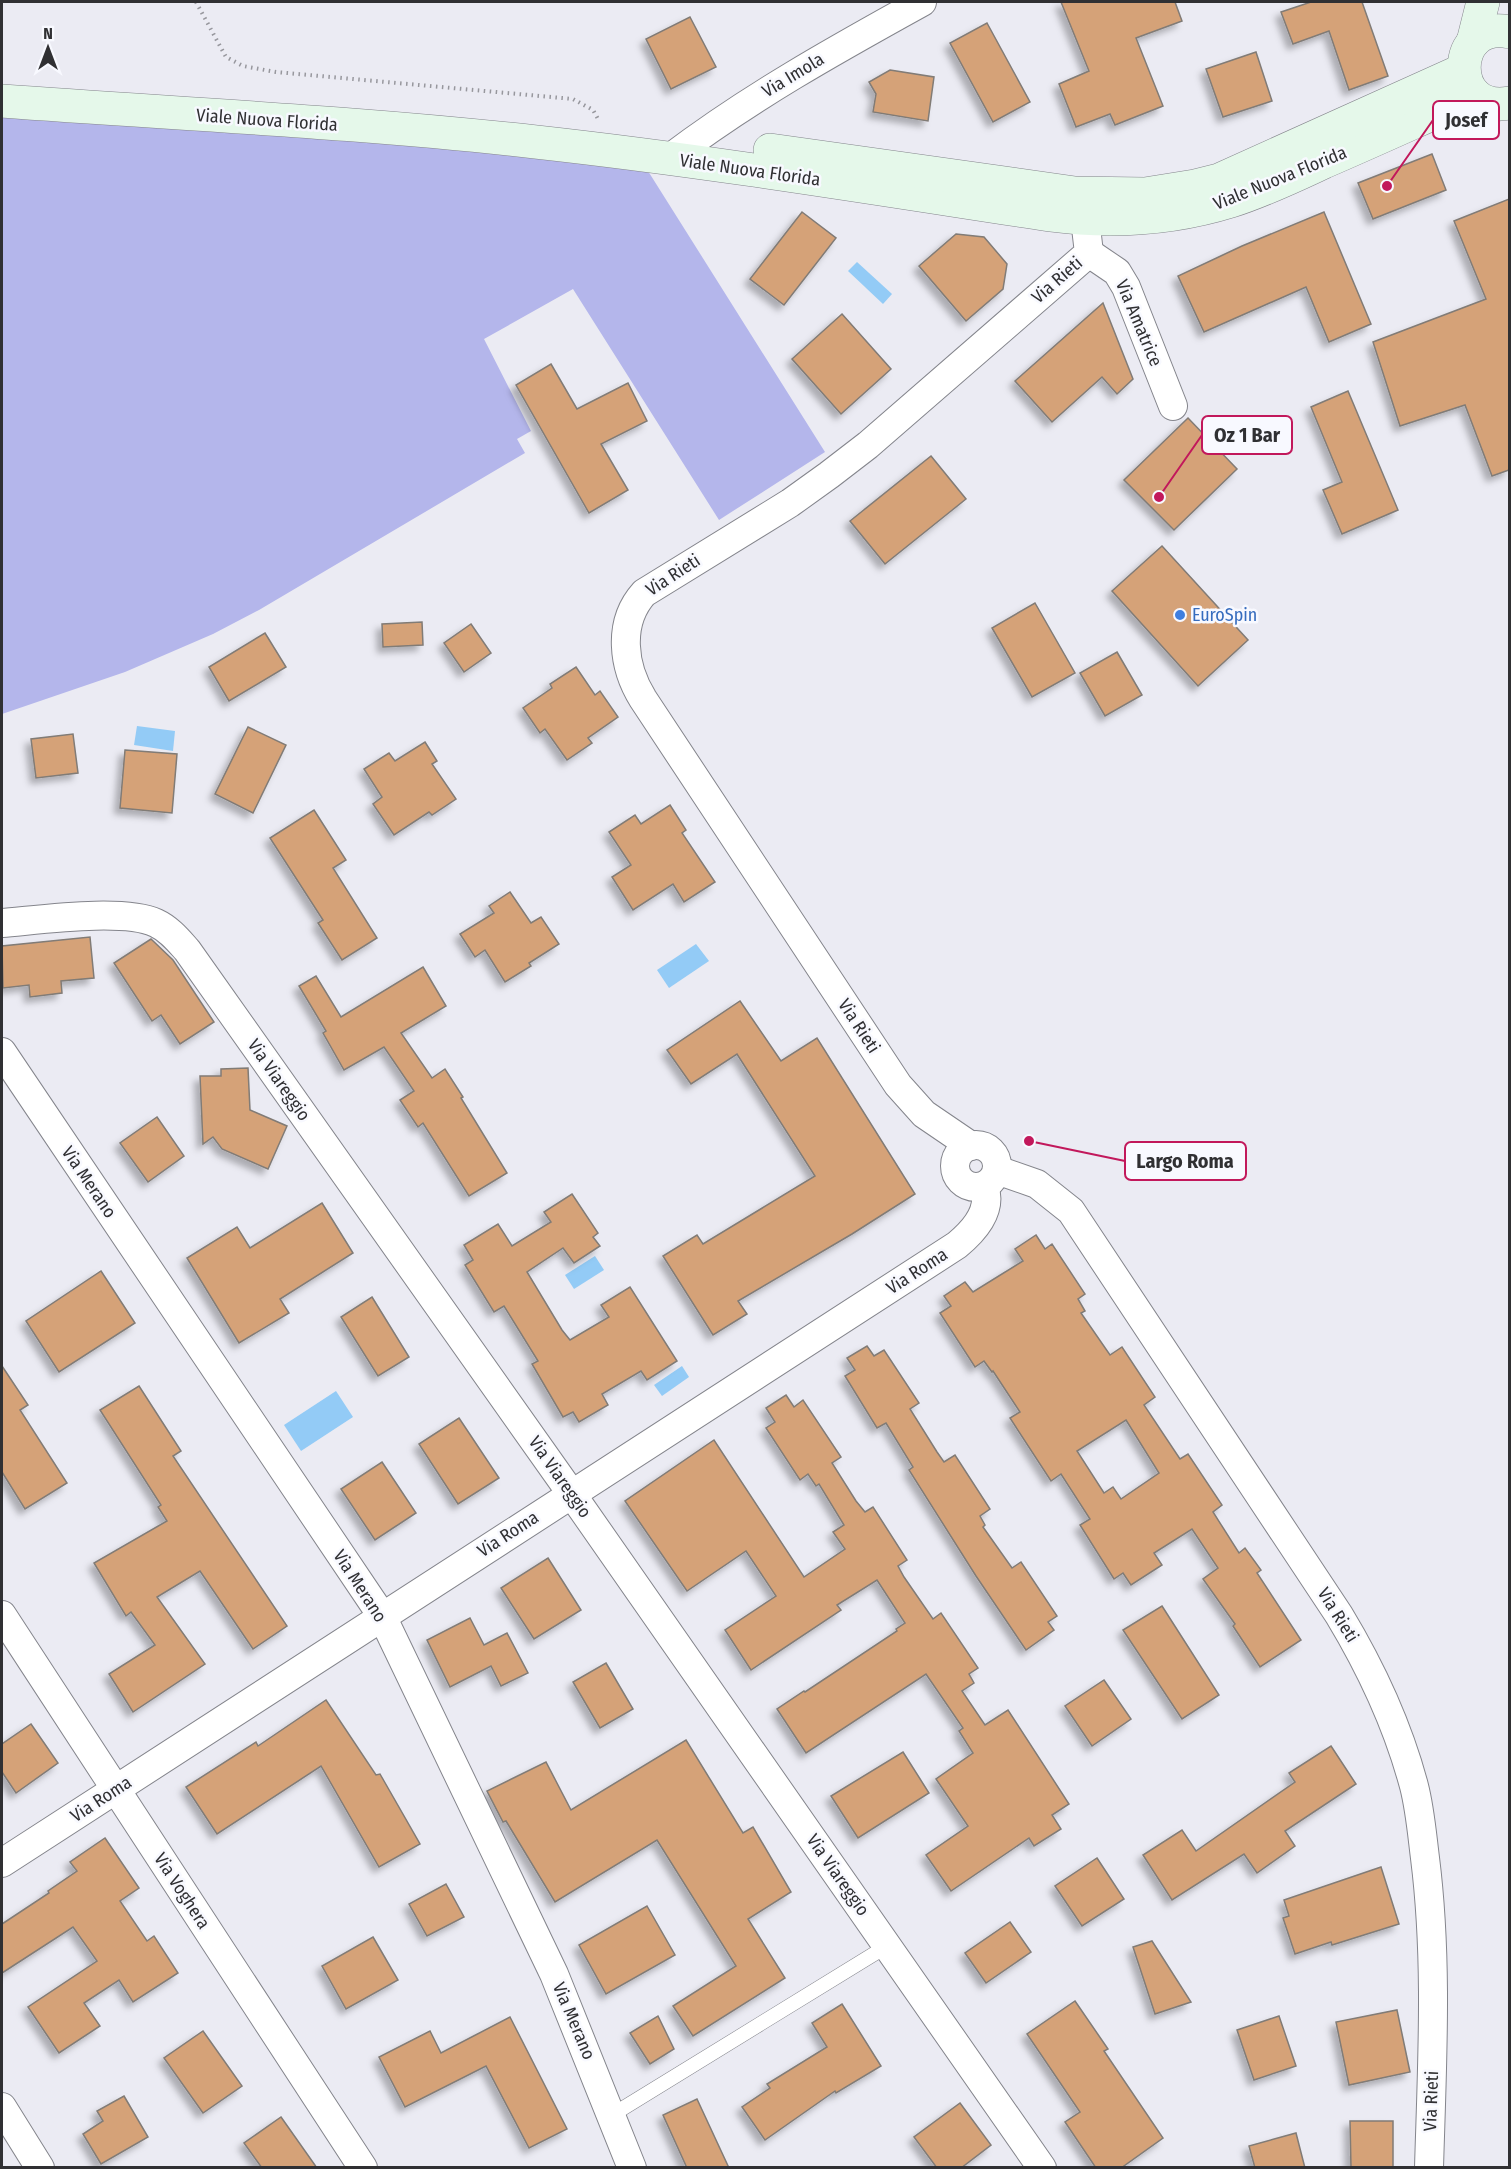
<svg xmlns="http://www.w3.org/2000/svg" width="1511" height="2169" viewBox="0 0 1511 2169" font-family="'Fira Sans Condensed',sans-serif">
<style>
.green{fill:#b4b6eb}
.water{fill:#93cbf6}
.building{fill:#d5a278;stroke:#817b76;stroke-width:1.5;fill-rule:evenodd;filter:url(#shadow)}
.lines{fill:none;stroke-linecap:round;stroke-linejoin:round}
.lane-casing{stroke:#84858c;stroke-width:15}
.street-casing{stroke:#84858c;stroke-width:30}
.secondary-casing{stroke:#84858c;stroke-width:34}
.path{stroke:#97979d;stroke-width:4;stroke-dasharray:1.5 4.5;stroke-linecap:butt}
.lane{stroke:#fff;stroke-width:14}
.street{stroke:#fff;stroke-width:28}
.secondary{stroke:#e5f8ea;stroke-width:33}
.shop-dot{fill:#3f7fe0;stroke:#f8f9ff;stroke-width:2}
.labels{text-anchor:middle;dominant-baseline:central;stroke-width:5;stroke-linejoin:round;paint-order:stroke}
.street-label{font-size:18px;fill:#303033;stroke:#f8f9ff}
.shop-label{font-size:18px;fill:#366cbe;stroke:#f8f9ff;text-anchor:start}
.leader{fill:none;stroke:#c2185b;stroke-width:2}
.callout-dot{fill:#c2185b;stroke:#f8f9ff;stroke-width:2}
.callout{fill:#f8f9ff;stroke:#c2185b;stroke-width:2}
.callout-label{font-size:20px;text-anchor:middle;font-weight:bold;fill:#303033}
</style>
<defs>
<filter id="shadow"><feDropShadow dx="-5.5" dy="5.5" stdDeviation="3" flood-color="#0004"/></filter>
</defs>
<rect width="100%" height="100%" fill="#ebebf3"/>
<!-- green -->
<polygon class="green" points="2,112 449,148 648,171 825,452 719,520 573,289 484,339 531,431 517,439 525,453 259,610 213,634 125,672 2,714"/>
<!-- water -->
<g class="water">
<polygon points="857,262 892,294 883,304 848,271"/>
<polygon points="137,726 175,731 173,751 134,745"/>
<polygon points="696,944 709,961 669,988 657,970"/>
<polygon points="595,1256 604,1270 574,1289 565,1275"/>
<polygon points="682,1366 689,1377 662,1396 654,1385"/>
<polygon points="336,1391 353,1417 301,1451 284,1425"/>
</g>
<!-- building -->
<g class="building">
<polygon points="1061,2 1175,2 1182,21 1136,38 1163,106 1115,125 1110,114 1076,127 1059,84 1089,71"/>
<polygon points="1311,2 1362,2 1388,76 1349,90 1329,31 1293,44 1281,12"/>
<polygon points="690,17 716,67 671,89 646,39"/>
<polygon points="987,23 1030,102 993,122 950,43"/>
<polygon points="1256,52 1272,101 1223,117 1206,69"/>
<polygon points="890,70 934,77 928,121 873,112 876,94 869,82"/>
<polygon points="1432,154 1446,190 1373,219 1358,183"/>
<polygon points="1509,199 1509,470 1492,476 1465,405 1400,426 1373,342 1486,299 1454,221"/>
<polygon points="802,212 836,238 784,305 750,279"/>
<polygon points="1324,212 1371,324 1329,342 1306,287 1204,332 1178,276 1242,246"/>
<polygon points="956,234 984,237 1007,264 1003,289 966,321 919,266"/>
<polygon points="1103,303 1133,379 1117,394 1102,377 1052,422 1015,381"/>
<polygon points="842,314 891,369 841,414 792,359"/>
<polygon points="551,364 577,409 628,383 647,421 601,444 628,490 589,513 516,385"/>
<polygon points="1348,391 1398,510 1342,534 1323,490 1342,482 1311,407"/>
<polygon points="1188,418 1237,469 1174,530 1124,480"/>
<polygon points="931,456 966,499 885,564 850,521"/>
<polygon points="1162,546 1248,640 1198,686 1112,591"/>
<polygon points="1035,603 1075,673 1032,697 992,628"/>
<polygon points="422,622 423,645 383,647 382,624"/>
<polygon points="471,624 491,653 464,672 444,643"/>
<polygon points="265,633 286,667 229,701 209,667"/>
<polygon points="1117,652 1142,695 1105,716 1080,673"/>
<polygon points="576,667 595,695 600,691 618,717 588,738 592,743 567,760 545,729 540,733 523,708 552,688 550,684"/>
<polygon points="248,727 286,745 253,813 215,794"/>
<polygon points="73,734 78,773 36,778 31,739"/>
<polygon points="425,742 437,761 432,764 456,799 432,815 429,812 394,835 373,804 382,797 364,769 389,753 395,761"/>
<polygon points="125,750 177,754 172,813 120,808"/>
<polygon points="670,805 686,830 682,833 715,882 684,902 673,884 633,910 612,877 631,865 609,832 635,815 641,824"/>
<polygon points="314,810 346,860 333,868 377,938 342,960 318,923 323,920 270,838"/>
<polygon points="510,892 531,923 541,917 559,944 529,963 531,966 505,982 485,950 475,957 460,934 494,913 489,906"/>
<polygon points="90,937 94,978 61,981 62,993 30,997 29,985 3,988 2,946"/>
<polygon points="151,939 173,960 214,1022 180,1044 161,1015 152,1021 114,963"/>
<polygon points="423,967 446,1006 401,1033 432,1078 445,1069 463,1097 461,1098 507,1173 469,1196 423,1123 418,1127 400,1100 414,1091 384,1047 344,1070 323,1033 326,1031 299,986 316,976 341,1017"/>
<polygon points="740,1001 781,1061 817,1038 915,1194 852,1234 738,1301 747,1314 713,1335 663,1256 697,1235 703,1244 815,1176 737,1054 691,1084 667,1050"/>
<polygon points="248,1068 250,1110 287,1126 268,1169 222,1149 213,1137 203,1144 200,1076 221,1076 221,1069"/>
<polygon points="157,1117 184,1156 148,1182 120,1143"/>
<polygon points="572,1194 598,1233 593,1237 600,1246 574,1263 563,1248 527,1272 562,1330 570,1340 609,1317 601,1305 630,1287 677,1361 647,1380 641,1371 602,1394 608,1405 579,1422 573,1412 563,1417 532,1364 538,1361 504,1306 494,1312 465,1265 473,1260 464,1245 498,1224 512,1246 551,1222 544,1212"/>
<polygon points="322,1203 353,1253 280,1299 289,1313 239,1343 187,1258 237,1227 250,1248"/>
<path d="M 1036,1235 L 1045,1249 L 1052,1244 L 1085,1294 L 1078,1299 L 1085,1311 L 1081,1313 L 1110,1355 L 1122,1347 L 1155,1397 L 1144,1405 L 1180,1459 L 1188,1454 L 1222,1505 L 1213,1512 L 1239,1553 L 1245,1548 L 1261,1570 L 1257,1573 L 1301,1640 L 1260,1667 L 1233,1626 L 1235,1624 L 1203,1579 L 1218,1568 L 1192,1529 L 1154,1553 L 1162,1565 L 1131,1585 L 1123,1573 L 1114,1579 L 1080,1525 L 1090,1519 L 1061,1474 L 1051,1481 L 1010,1418 L 1020,1412 L 993,1371 L 992,1372 L 984,1361 L 975,1367 L 940,1313 L 951,1306 L 944,1296 L 965,1282 L 973,1292 L 1023,1261 L 1015,1249 ZM 1126,1420 L 1159,1473 L 1121,1499 L 1113,1487 L 1104,1493 L 1077,1451 Z"/>
<polygon points="101,1271 135,1323 59,1372 26,1321"/>
<polygon points="372,1297 409,1357 378,1376 341,1317"/>
<polygon points="867,1346 874,1356 884,1350 919,1403 910,1409 937,1452 944,1462 955,1455 990,1509 980,1516 985,1525 983,1527 1012,1568 1021,1562 1057,1616 1048,1622 1054,1630 1026,1650 976,1576 909,1470 913,1467 886,1423 877,1428 845,1376 855,1370 847,1358"/>
<polygon points="2,1366 28,1405 20,1410 67,1483 25,1509 2,1472"/>
<polygon points="139,1386 181,1451 173,1456 287,1626 253,1649 200,1571 157,1597 205,1664 133,1712 109,1674 155,1645 131,1612 126,1616 94,1563 167,1521 158,1507 161,1505 100,1410"/>
<polygon points="786,1395 794,1407 803,1400 841,1457 832,1463 856,1501 865,1512 873,1507 907,1560 898,1566 904,1577 933,1619 941,1613 978,1668 969,1674 974,1683 962,1691 985,1725 1008,1710 1069,1804 1052,1815 1061,1829 1034,1846 1029,1838 951,1891 926,1855 968,1826 936,1779 973,1753 959,1731 963,1728 926,1674 806,1753 777,1709 804,1691 805,1692 897,1631 896,1629 905,1623 877,1580 837,1605 841,1610 751,1670 725,1630 776,1596 746,1551 687,1591 625,1501 714,1440 804,1577 845,1549 833,1532 844,1525 819,1484 816,1486 808,1474 800,1480 766,1428 775,1422 766,1408"/>
<polygon points="459,1418 499,1478 458,1504 419,1444"/>
<polygon points="382,1462 416,1513 375,1540 341,1489"/>
<polygon points="548,1558 581,1610 534,1639 501,1588"/>
<polygon points="1162,1606 1219,1695 1182,1719 1123,1630"/>
<polygon points="470,1618 484,1645 507,1633 528,1673 501,1686 491,1666 450,1687 427,1640"/>
<polygon points="606,1663 633,1709 600,1728 573,1682"/>
<polygon points="1104,1680 1131,1719 1092,1746 1065,1706"/>
<polygon points="326,1700 376,1775 380,1774 420,1844 379,1867 321,1766 217,1834 186,1787 256,1742 258,1746"/>
<polygon points="31,1724 58,1763 16,1793 2,1772 2,1744"/>
<polygon points="686,1740 743,1833 753,1827 791,1892 748,1919 785,1978 693,2036 673,2006 736,1966 657,1840 555,1902 506,1821 503,1822 487,1791 546,1762 571,1810"/>
<polygon points="1331,1746 1356,1784 1285,1831 1295,1846 1257,1873 1244,1854 1172,1900 1143,1855 1182,1830 1196,1851 1295,1782 1289,1773"/>
<polygon points="903,1752 929,1793 858,1838 831,1796"/>
<polygon points="105,1838 139,1888 120,1901 147,1941 154,1936 178,1973 133,2002 119,1980 84,2003 100,2026 59,2053 28,2007 97,1961 73,1927 2,1973 2,1924 49,1893 48,1891 77,1871 70,1862"/>
<polygon points="1097,1858 1124,1899 1082,1926 1055,1886"/>
<polygon points="1381,1867 1399,1924 1332,1945 1331,1942 1295,1954 1283,1918 1289,1916 1284,1900"/>
<polygon points="446,1884 464,1917 427,1936 409,1904"/>
<polygon points="647,1906 675,1955 606,1994 579,1945"/>
<polygon points="1010,1922 1031,1952 986,1983 965,1953"/>
<polygon points="373,1937 398,1980 346,2009 322,1966"/>
<polygon points="1152,1941 1191,2002 1155,2014 1133,1947"/>
<polygon points="1075,2001 1108,2049 1104,2051 1163,2138 1121,2168 1096,2168 1065,2122 1080,2112 1027,2034"/>
<polygon points="842,2004 881,2066 836,2093 835,2091 765,2140 742,2107 770,2088 767,2084 827,2047 812,2023"/>
<polygon points="1397,2010 1410,2072 1349,2085 1336,2022"/>
<polygon points="658,2016 674,2049 650,2064 630,2033"/>
<polygon points="1279,2016 1296,2066 1254,2080 1237,2030"/>
<polygon points="510,2017 567,2129 529,2148 486,2066 405,2107 379,2057 430,2031 441,2053"/>
<polygon points="203,2031 242,2086 203,2113 164,2058"/>
<polygon points="124,2096 148,2137 101,2164 83,2134 103,2121 97,2111"/>
<polygon points="697,2099 729,2168 687,2168 663,2115"/>
<polygon points="960,2103 991,2145 961,2168 937,2168 914,2137"/>
<polygon points="281,2117 317,2168 262,2168 244,2143"/>
<polygon points="1350,2121 1393,2121 1393,2168 1351,2168"/>
<polygon points="1296,2133 1305,2168 1255,2168 1249,2146"/>
</g>
<g class="lines">
<defs>
<polyline id="lane" points="612,2115 887,1946"/>
<g id="street">
<path d="M 670,158 C 749,98 835,50 922,2"/>
<polyline points="1089,253 1117,272 1126,287 1173,406"/>
<path d="M 2,923 C 39,920 123,908 156,923 C 169,929 178,940 187,950 L 571,1493 L 1042,2168"/>
<polyline points="2,1052 382,1616 554,1974 632,2168"/>
<circle cx="976" cy="1166" r="21"/>
<path d="M 971,1146 L 924,1114 L 898,1085 L 643,699 C 623,667 617,623 644,593 L 790,503 L 829,475 L 868,445 L 1089,253 L 1085,219"/>
<path d="M 997,1170 L 1037,1184 L 1071,1211 L 1339,1615 C 1371,1668 1398,1726 1414,1786 C 1420,1809 1422,1834 1425,1858 C 1438,1961 1432,2064 1429,2168"/>
<polyline points="2,1615 363,2168"/>
<path d="M 2,1863 L 957,1245 C 974,1231 993,1210 984,1186"/>
<polyline points="2,2107 40,2168"/>
</g>
<g id="secondary">
<path d="M 1510,32 C 1450,19 1448,115 1510,103"/>
<polyline points="1473,42 1483,2"/>
<path d="M 2,101 C 179,114 358,122 536,142 C 708,161 879,189 1050,215 C 1111,223 1173,219 1231,201 C 1263,191 1294,176 1324,162 C 1375,140 1425,117 1475,95"/>
<polyline points="770,150 1075,193 1145,194 1195,186 1219,180 1463,70"/>
</g>
</defs>
<!-- lane casing -->
<use href="#lane" class="lane-casing"/>
<!-- street casing -->
<use href="#street" class="street-casing"/>
<!-- secondary casing -->
<use href="#secondary" class="secondary-casing"/>
<!-- path -->
<polyline class="path" points="196,2 226,57 243,66 276,72 573,99 593,110 598,119"/>
<!-- lane -->
<use href="#lane" class="lane"/>
<!-- street -->
<use href="#street" class="street"/>
<!-- secondary -->
<use href="#secondary" class="secondary"/>
</g>
<!-- markers -->
<circle class="shop-dot" cx="1180" cy="615" r="6"/>
<g class="labels">
<!-- street labels -->
<g class="street-label">
<text transform="translate(793 75) rotate(-31)">Via Imola</text>
<text transform="translate(267 120) rotate(4)">Viale Nuova Florida</text>
<text transform="translate(750 170) rotate(8)">Viale Nuova Florida</text>
<text transform="translate(1280 178) rotate(-22)">Viale Nuova Florida</text>
<text transform="translate(1057 280) rotate(-41)">Via Rieti</text>
<text transform="translate(1139 323) rotate(67)">Via Amatrice</text>
<text transform="translate(673 575) rotate(-33)">Via Rieti</text>
<text transform="translate(859 1026) rotate(57)">Via Rieti</text>
<text transform="translate(279 1080) rotate(55)">Via Viareggio</text>
<text transform="translate(89 1182) rotate(56)">Via Merano</text>
<text transform="translate(917 1271) rotate(-33)">Via Roma</text>
<text transform="translate(560 1477) rotate(55)">Via Viareggio</text>
<text transform="translate(508 1534) rotate(-33)">Via Roma</text>
<text transform="translate(360 1586) rotate(57)">Via Merano</text>
<text transform="translate(1338 1615) rotate(58)">Via Rieti</text>
<text transform="translate(101 1799) rotate(-33)">Via Roma</text>
<text transform="translate(838 1875) rotate(55)">Via Viareggio</text>
<text transform="translate(182 1891) rotate(57)">Via Voghera</text>
<text transform="translate(574 2021) rotate(67)">Via Merano</text>
<text transform="translate(1431 2101) rotate(-88)">Via Rieti</text>
</g>
<!-- shop labels -->
<g class="shop-label">
<text x="1192" y="615">EuroSpin</text>
</g>
</g>
<!-- callouts -->
<path class="leader" d="M1387 186L1433 120M1159 497L1202 435M1029 1141L1125 1161"/>
<g class="callout-dot">
<circle cx="1387" cy="186" r="6"/>
<circle cx="1159" cy="497" r="6"/>
<circle cx="1029" cy="1141" r="6"/>
</g>
<g class="callout">
<rect x="1433" y="101" width="66" height="38" rx="6"/>
<rect x="1202" y="416" width="90" height="38" rx="6"/>
<rect x="1125" y="1142" width="121" height="38" rx="6"/>
</g>
<g class="callout-label">
<text x="1466" y="127">Josef</text>
<text x="1247" y="442">Oz 1 Bar</text>
<text x="1185" y="1168">Largo Roma</text>
</g>
<!-- border -->
<rect width="1511" height="2169" fill="none" stroke="#303033" stroke-width="6"/>
<!-- north arrow -->
<g transform="translate(48 48)" stroke="#f8f9ff" stroke-width="4.5" paint-order="stroke">
<path d="M0-4.5L10 22L0 15L-10 22Z" fill="#303033"/>
<text y="-9" font-size="16" font-weight="bold" text-anchor="middle" fill="#303033">N</text>
</g>
</svg>
